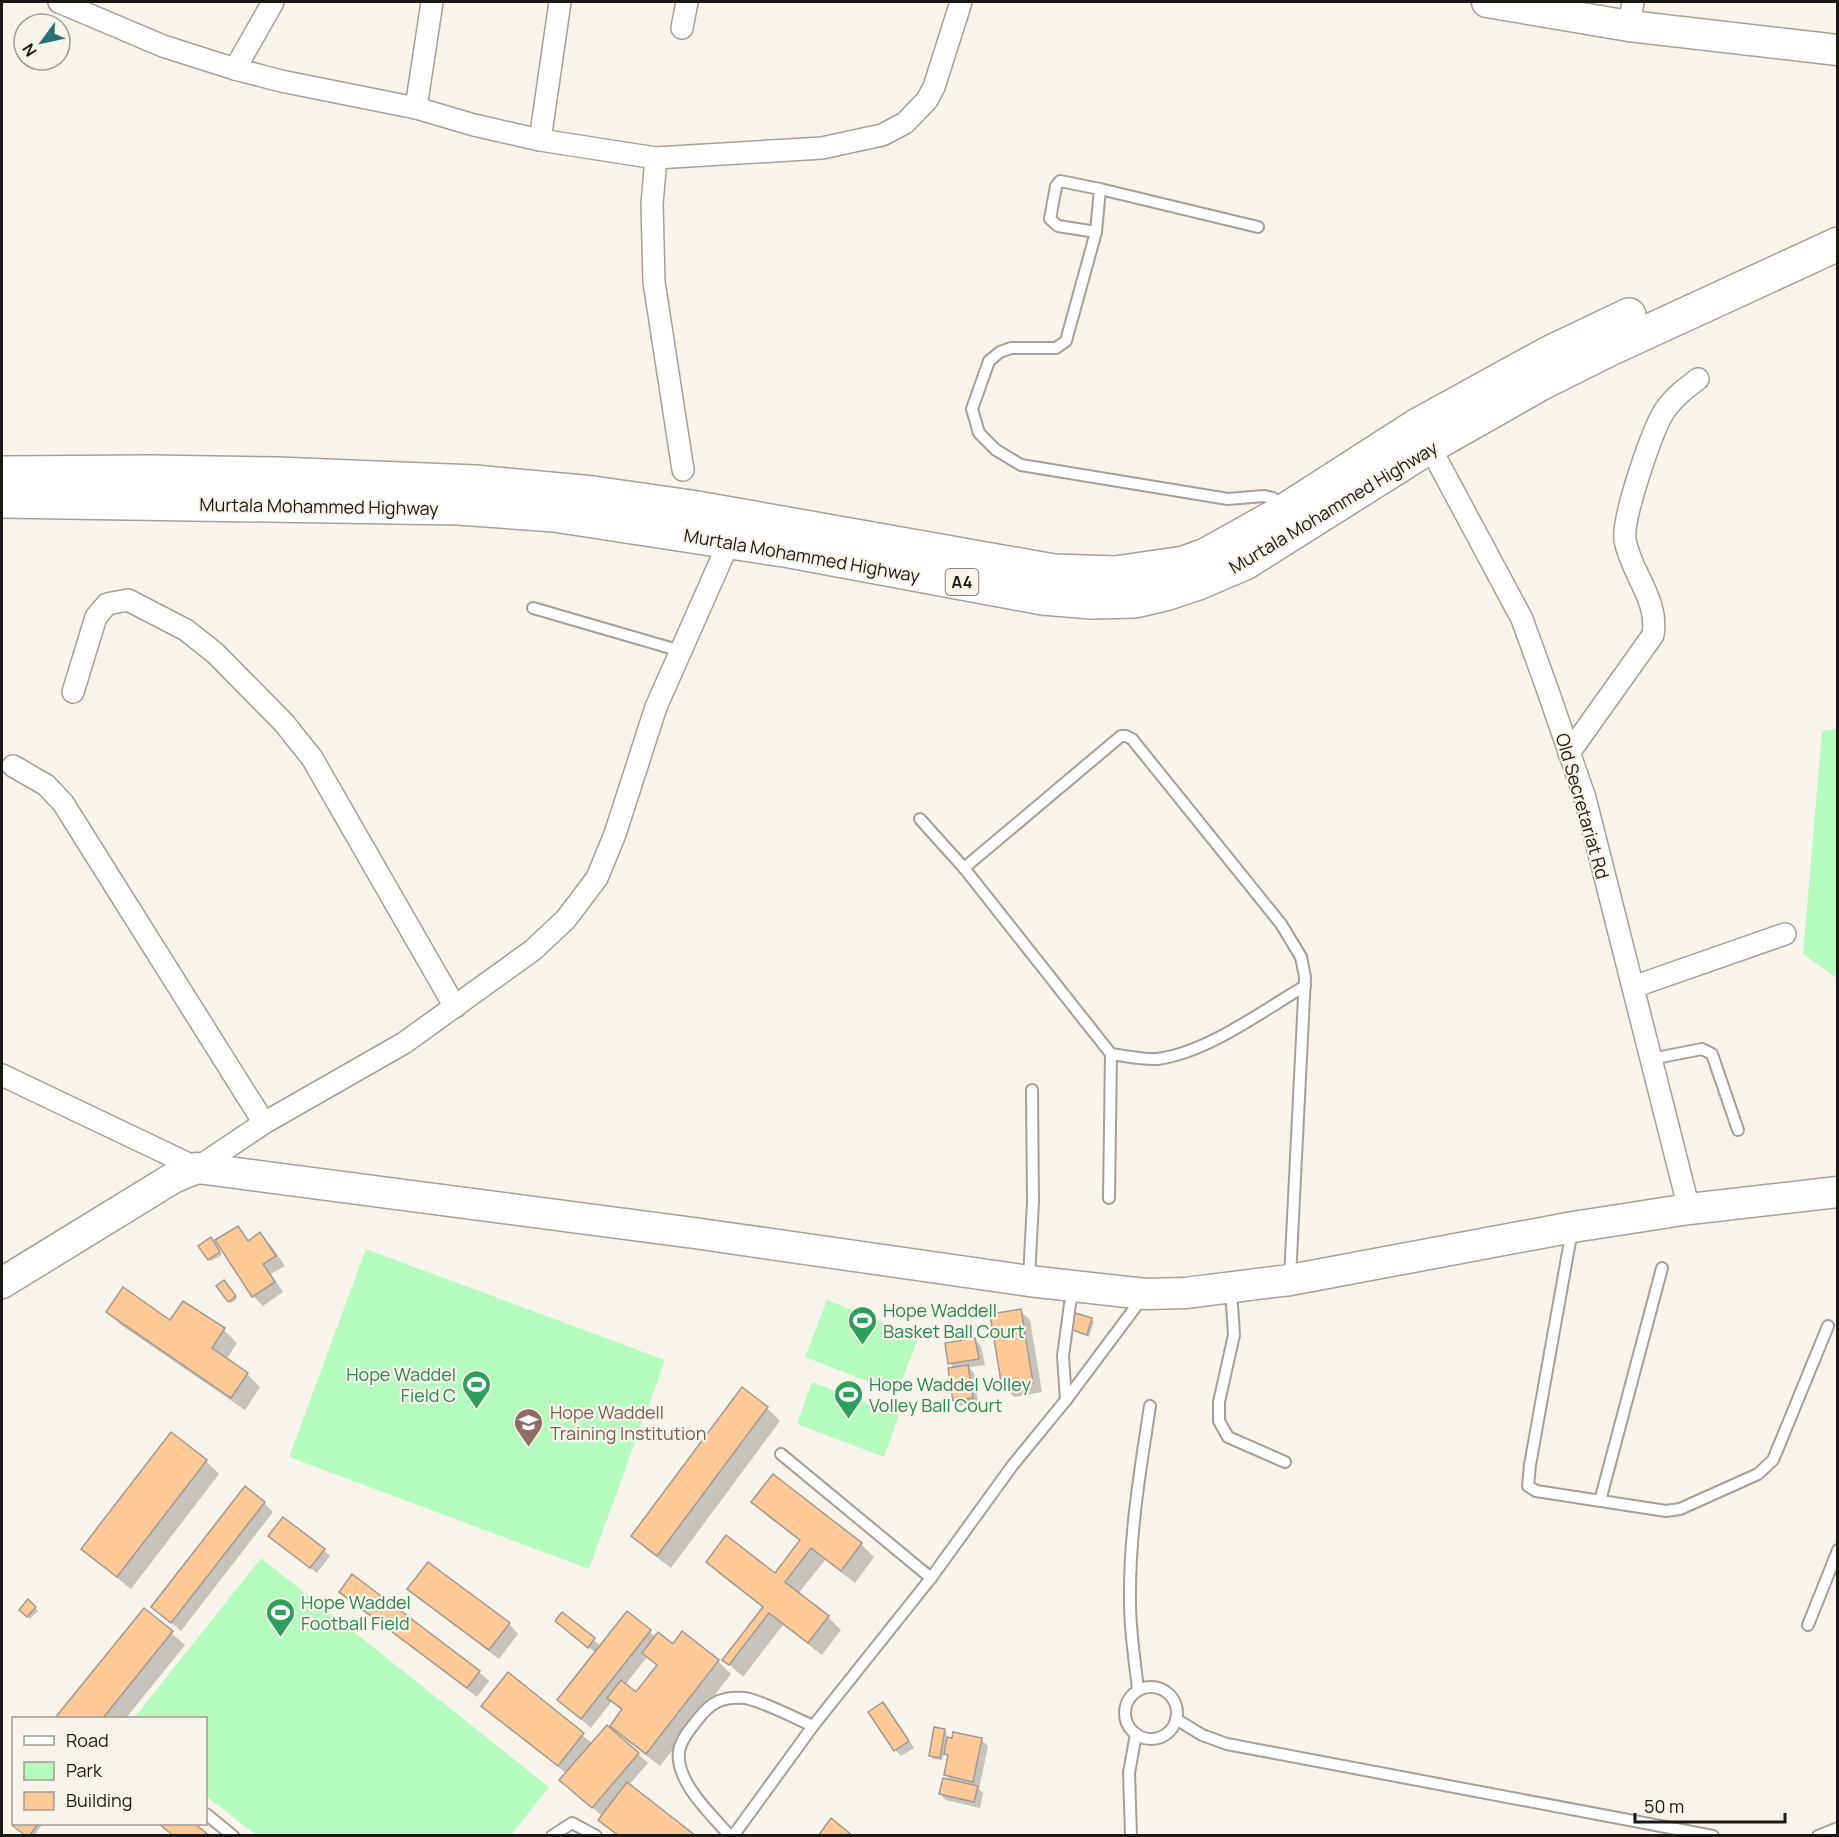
<svg xmlns="http://www.w3.org/2000/svg" width="1839" height="1837" viewBox="0 0 1839 1837" font-family="Manrope,sans-serif">
<style>
.green{fill:#b6fbbe}
.shadow{fill:#0003;fill-rule:evenodd}
.building{fill:#fdc997;stroke:#a19992;stroke-width:1.5}
.lines{fill:none;stroke-linecap:round;stroke-linejoin:round}
.lane-casing{stroke:#a5a097;stroke-width:14}
.street-casing{stroke:#a5a097;stroke-width:24}
.secondary-casing{stroke:#a5a097;stroke-width:33}
.highway-casing{stroke:#a5a097;stroke-width:36}
.lane{stroke:#fff;stroke-width:10}
.street{stroke:#fff;stroke-width:21}
.secondary{stroke:#fff;stroke-width:30}
.highway{stroke:#fff;stroke-width:33}
.labels{text-anchor:middle;dominant-baseline:central;stroke-width:4.5;stroke-linejoin:round;paint-order:stroke}
.shield{fill:#f9f4eb;stroke:#5c5a54;stroke-width:1.5}
.shield-label{font-size:16px;font-weight:bold;fill:#191814}
.street-label{font-size:18px;fill:#191814;stroke:#f9f4eb}
.leisure-label{font-size:18px;fill:#27864d;stroke:#f9f4eb;text-anchor:start}
.education-label{font-size:18px;fill:#785e54;stroke:#f9f4eb;text-anchor:start}
</style>
<rect width="100%" height="100%" fill="#f9f4eb"/>
<!-- green -->
<g class="green">
<polygon points="1837,729 1838,729 1837,978 1803,954 1822,731"/>
<polygon points="366,1249 665,1360 589,1569 289,1457"/>
<polygon points="827,1300 919,1336 897,1393 805,1357"/>
<polygon points="812,1382 899,1415 884,1457 797,1424"/>
<polygon points="261,1558 549,1787 511,1835 256,1835 206,1796 206,1718 134,1718"/>
</g>
<!-- shadow -->
<g class="shadow">
<polygon points="237,1228 250,1241 260,1234 270,1244 285,1266 271,1274 283,1292 263,1306 253,1296"/>
<polygon points="213,1242 222,1255 211,1261 209,1259"/>
<polygon points="226,1285 237,1299 231,1303 229,1301"/>
<polygon points="1020,1310 1030,1320 1042,1392 1014,1397 1004,1387"/>
<polygon points="108,1312 224,1330 237,1343 226,1360 247,1374 260,1387 245,1410 121,1325"/>
<polygon points="1091,1319 1094,1322 1089,1337 1071,1329"/>
<polygon points="975,1339 981,1346 985,1365 969,1367 974,1373 978,1404 960,1406 954,1400 954,1368 950,1363"/>
<polygon points="767,1408 780,1421 671,1568 646,1549 633,1536"/>
<polygon points="171,1434 206,1461 219,1474 131,1589 97,1562 83,1548"/>
<polygon points="773,1476 861,1544 874,1557 855,1583 825,1560 798,1594 828,1617 841,1630 822,1655 783,1625 743,1677 724,1660 764,1608 721,1575 708,1562 775,1576 801,1542 766,1515 753,1502"/>
<polygon points="264,1503 273,1512 181,1631 153,1607"/>
<polygon points="277,1542 324,1550 330,1556 317,1573"/>
<polygon points="409,1589 509,1624 518,1634 499,1659 419,1599"/>
<polygon points="341,1591 479,1672 489,1681 477,1697 351,1601"/>
<polygon points="28,1602 38,1611 30,1619 21,1610"/>
<polygon points="144,1610 185,1645 126,1718 57,1718"/>
<path d="M 627,1613 L 656,1637 L 673,1646 L 718,1661 L 731,1674 L 660,1766 L 625,1739 L 612,1726 L 623,1712 L 612,1701 L 591,1728 L 559,1700 L 596,1653 L 563,1627 L 562,1614 L 601,1646 ZM 647,1657 L 657,1666 L 636,1694 L 625,1685 Z"/>
<polygon points="508,1674 593,1744 638,1754 648,1763 629,1785 694,1836 618,1836 610,1829 600,1820 602,1816 571,1789 567,1774 493,1715"/>
<polygon points="883,1704 889,1710 914,1748 901,1756 895,1750"/>
<polygon points="944,1730 947,1733 946,1738 982,1740 988,1746 979,1789 983,1793 980,1808 946,1800 940,1794 952,1781 946,1775 949,1758 944,1752 942,1760 933,1759 931,1756"/>
<polygon points="17,1824 41,1824 42,1825 34,1836 27,1836 15,1825"/>
</g>
<!-- building -->
<g class="building">
<polygon points="238,1226 248,1241 260,1232 276,1256 263,1264 275,1282 252,1297 215,1240"/>
<polygon points="211,1237 220,1252 208,1260 198,1246"/>
<polygon points="224,1280 236,1296 228,1302 216,1286"/>
<polygon points="123,1287 170,1320 183,1301 225,1328 212,1348 248,1373 231,1398 106,1312"/>
<polygon points="1021,1309 1033,1383 1002,1388 990,1314"/>
<polygon points="1075,1313 1092,1318 1087,1335 1070,1329"/>
<polygon points="975,1338 979,1359 948,1364 945,1343"/>
<polygon points="968,1365 973,1398 953,1401 948,1368"/>
<polygon points="742,1387 768,1407 657,1556 631,1536"/>
<polygon points="171,1432 207,1460 117,1577 81,1549"/>
<polygon points="773,1474 862,1543 841,1571 811,1548 785,1582 829,1616 808,1643 769,1613 729,1665 722,1660 763,1607 706,1562 726,1535 775,1573 800,1540 751,1502"/>
<polygon points="245,1486 265,1502 171,1623 151,1607"/>
<polygon points="283,1517 325,1549 310,1568 268,1536"/>
<polygon points="428,1562 510,1623 489,1650 407,1589"/>
<polygon points="352,1574 480,1671 467,1688 339,1592"/>
<polygon points="28,1599 36,1607 27,1617 19,1610"/>
<polygon points="144,1608 173,1631 103,1718 55,1718"/>
<polygon points="627,1611 651,1630 581,1719 557,1700"/>
<polygon points="562,1612 595,1638 588,1648 555,1621"/>
<polygon points="682,1631 719,1660 646,1754 610,1726 622,1709 607,1698 621,1680 636,1692 657,1665 642,1653 658,1632 673,1644"/>
<polygon points="508,1672 584,1733 558,1766 481,1706"/>
<polygon points="883,1702 909,1741 894,1751 868,1712"/>
<polygon points="607,1725 639,1753 592,1808 559,1780"/>
<polygon points="934,1727 945,1729 940,1758 929,1756"/>
<polygon points="953,1732 982,1738 973,1782 944,1775 948,1755 944,1754 947,1737 952,1738"/>
<polygon points="943,1778 978,1786 974,1802 939,1794"/>
<polygon points="627,1782 696,1836 619,1836 598,1820"/>
<polygon points="831,1818 853,1836 818,1836"/>
<polygon points="15,1824 38,1824 29,1836 26,1836 13,1826"/>
<polygon points="159,1824 195,1824 210,1836 174,1836"/>
</g>
<g class="lines">
<defs>
<g id="lane">
<polyline points="1100,189 1258,227"/>
<polyline points="1096,232 1058,226 1050,219 1056,186 1060,181 1100,189 1096,232 1066,341 1056,348 1011,348 1000,352 989,361 972,409 979,433 996,450 1021,465 1228,499 1264,496 1273,498 1280,510"/>
<polyline points="533,608 681,651"/>
<polyline points="920,819 964,868 1111,1054 1109,1198"/>
<polyline points="964,868 1121,736 1126,736 1132,739 1281,924 1301,957 1305,977 1290,1278"/>
<path d="M 1111,1054 C 1126,1056 1143,1060 1157,1059 C 1207,1053 1262,1011 1305,986"/>
<polyline points="1651,1059 1702,1049 1712,1054 1738,1130"/>
<polyline points="1572,1230 1530,1465 1528,1486 1536,1491 1666,1511 1680,1509 1758,1474 1773,1460 1828,1326"/>
<polyline points="1029,1278 1033,1202 1032,1090"/>
<polyline points="1231,1289 1234,1335 1219,1402 1219,1421 1228,1437 1285,1462"/>
<polyline points="1066,1400 1063,1356 1070,1304 1075,1288"/>
<polyline points="781,1454 931,1578"/>
<polyline points="1600,1501 1662,1268"/>
<polyline points="1808,1625 1838,1550"/>
<circle cx="1151" cy="1713" r="26"/>
<path d="M 1138,1690 C 1135,1661 1130,1632 1130,1603 C 1129,1536 1140,1471 1150,1406"/>
<polyline points="1176,1719 1202,1735 1227,1744 1713,1836"/>
<polyline points="206,1814 233,1836"/>
<polyline points="552,1836 572,1823 596,1836"/>
<path d="M 730,1836 C 712,1815 675,1782 679,1751 C 681,1739 691,1728 698,1719 C 711,1702 723,1696 745,1698 C 760,1700 797,1719 813,1726"/>
<polyline points="733,1836 813,1726 931,1578 1012,1466 1066,1400 1143,1297"/>
<polyline points="1131,1836 1129,1773 1136,1734"/>
<polyline points="1818,1836 1838,1828"/>
</g>
<g id="street">
<polyline points="59,2 163,46 235,69 281,81 416,108 474,125 540,140 656,158 822,148 882,135 905,123 927,100 934,87 961,2"/>
<polyline points="1629,26 1633,2"/>
<polyline points="682,28 687,2"/>
<polyline points="235,69 273,2"/>
<polyline points="416,108 432,2"/>
<polyline points="540,140 560,2"/>
<polyline points="656,158 652,204 654,282 683,470"/>
<polyline points="1424,436 1522,619 1548,691 1585,798 1689,1209"/>
<polyline points="73,692 96,617 107,604 128,600 186,630 215,653 284,723 312,758 455,1007"/>
<path d="M 1569,753 L 1653,635 C 1659,599 1631,574 1625,540 C 1622,518 1652,430 1665,410 C 1674,397 1686,388 1698,379"/>
<polyline points="13,766 46,785 63,803 264,1123"/>
<polyline points="1633,987 1785,934"/>
<polyline points="2,1075 197,1168 264,1123 404,1043 533,950 566,919 597,878 615,834 656,707 733,533"/>
</g>
<g id="secondary">
<polyline points="1487,2 1629,26 1838,50"/>
<polyline points="2,1283 173,1178 197,1168 694,1233 1029,1281 1145,1294 1185,1293 1290,1280 1573,1227 1689,1209 1838,1192"/>
</g>
<g id="highway">
<polyline points="2,473 151,472 277,474 475,482 593,493 691,507 1054,571 1115,573 1184,563 1206,555 1281,513 1418,425 1549,353 1629,315"/>
<polyline points="2,501 459,508 554,515 790,551 1043,598 1091,602 1135,601 1165,594 1198,583 1245,563 1429,447 1540,384 1610,349 1838,244"/>
</g>
</defs>
<!-- lane casing -->
<use href="#lane" class="lane-casing"/>
<!-- street casing -->
<use href="#street" class="street-casing"/>
<!-- secondary casing -->
<use href="#secondary" class="secondary-casing"/>
<!-- highway casing -->
<use href="#highway" class="highway-casing"/>
<!-- lane -->
<use href="#lane" class="lane"/>
<!-- street -->
<use href="#street" class="street"/>
<!-- secondary -->
<use href="#secondary" class="secondary"/>
<!-- highway -->
<use href="#highway" class="highway"/>
</g>
<!-- icons -->
<defs>
<symbol id="stadium-pin" viewBox="-11 -11 22 30"><path d="M0 17L-7.5 6A9.5 9.5 0 1 1 7.5 6Z" fill="#2e9e5b" stroke="#f9f4eb"/><path d="M0-5a6.5 5 0 1 0 0 10a6.5 5 0 1 0 0-10ZM-3.5-1.8h7v3.6h-7Z" fill="#fff"/></symbol>
<symbol id="university-pin" viewBox="-11 -11 22 30"><path d="M0 17L-7.5 6A9.5 9.5 0 1 1 7.5 6Z" fill="#8d6e63" stroke="#f9f4eb"/><path d="M0-5L7-2L0 1L-7-2ZM-4 1L0 2.5L4 1V4Q0 6-4 4Z" fill="#fff"/></symbol>
</defs>
<g fill-rule="evenodd">
<use href="#stadium-pin" x="846" y="1304" width="33" height="45"/>
<use href="#stadium-pin" x="460" y="1368" width="33" height="45"/>
<use href="#stadium-pin" x="832" y="1378" width="33" height="45"/>
<use href="#university-pin" x="512" y="1406" width="33" height="45"/>
<use href="#stadium-pin" x="264" y="1596" width="33" height="45"/>
</g>
<g class="labels">
<!-- shield labels -->
<rect class="shield" x="945.5" y="569" width="33" height="26" rx="4.5"/>
<g class="shield-label">
<text x="962" y="582">A4</text>
</g>
<!-- street labels -->
<g class="street-label">
<text transform="translate(319 506) rotate(1)">Murtala Mohammed Highway</text>
<text transform="translate(1333 507) rotate(-31)">Murtala Mohammed Highway</text>
<text transform="translate(802 555) rotate(10)">Murtala Mohammed Highway</text>
<text transform="translate(1583 806) rotate(74)">Old Secretariat Rd</text>
</g>
<!-- leisure labels -->
<g class="leisure-label">
<text x="883" y="1310">Hope Waddell<tspan x="883" dy="21">Basket Ball Court</tspan></text>
<text x="456" y="1374" text-anchor="end">Hope Waddel<tspan x="456" dy="21">Field C</tspan></text>
<text x="869" y="1384">Hope Waddel Volley<tspan x="869" dy="21">Volley Ball Court</tspan></text>
<text x="301" y="1602">Hope Waddel<tspan x="301" dy="21">Football Field</tspan></text>
</g>
<!-- education labels -->
<g class="education-label">
<text x="550" y="1412">Hope Waddell<tspan x="550" dy="21">Training Institution</tspan></text>
</g>
</g>
<!-- border -->
<rect width="1839" height="1837" fill="none" stroke="#191814" stroke-width="6"/>
<!-- legend -->
<rect x="12" y="1717" width="195" height="108" fill="#f9f4eb" stroke="#9f9c95" stroke-width="1.5"/>
<rect x="24" y="1736" width="30" height="9" fill="#ffffff" stroke="#9f9c95" stroke-width="1.5"/>
<text x="66" y="1747" font-size="18" fill="#191814">Road</text>
<rect x="24" y="1762" width="30" height="18" fill="#b6fbbe" stroke="#9f9c95" stroke-width="1.5"/>
<text x="66" y="1777" font-size="18" fill="#191814">Park</text>
<rect x="24" y="1792" width="30" height="18" fill="#fdc997" stroke="#9f9c95" stroke-width="1.5"/>
<text x="66" y="1807" font-size="18" fill="#191814">Building</text>
<!-- north arrow -->
<g transform="translate(42 42) rotate(237)"><circle r="28" fill="#f9f4eb" stroke="#9f9c95" stroke-width="1.5"/>
<path d="M0-4.5L10 22L0 15L-10 22Z" fill="#267077"/>
<text y="-9" font-size="16" font-weight="bold" text-anchor="middle" fill="#191814">N</text>
</g>
<!-- scale -->
<path d="M1635 1813v9h150v-9" fill="none" stroke="#191814" stroke-width="3"/>
<text x="1644" y="1813" font-size="18" fill="#191814" stroke="#f9f4eb" stroke-width="4.5" paint-order="stroke">50 m</text>
</svg>
